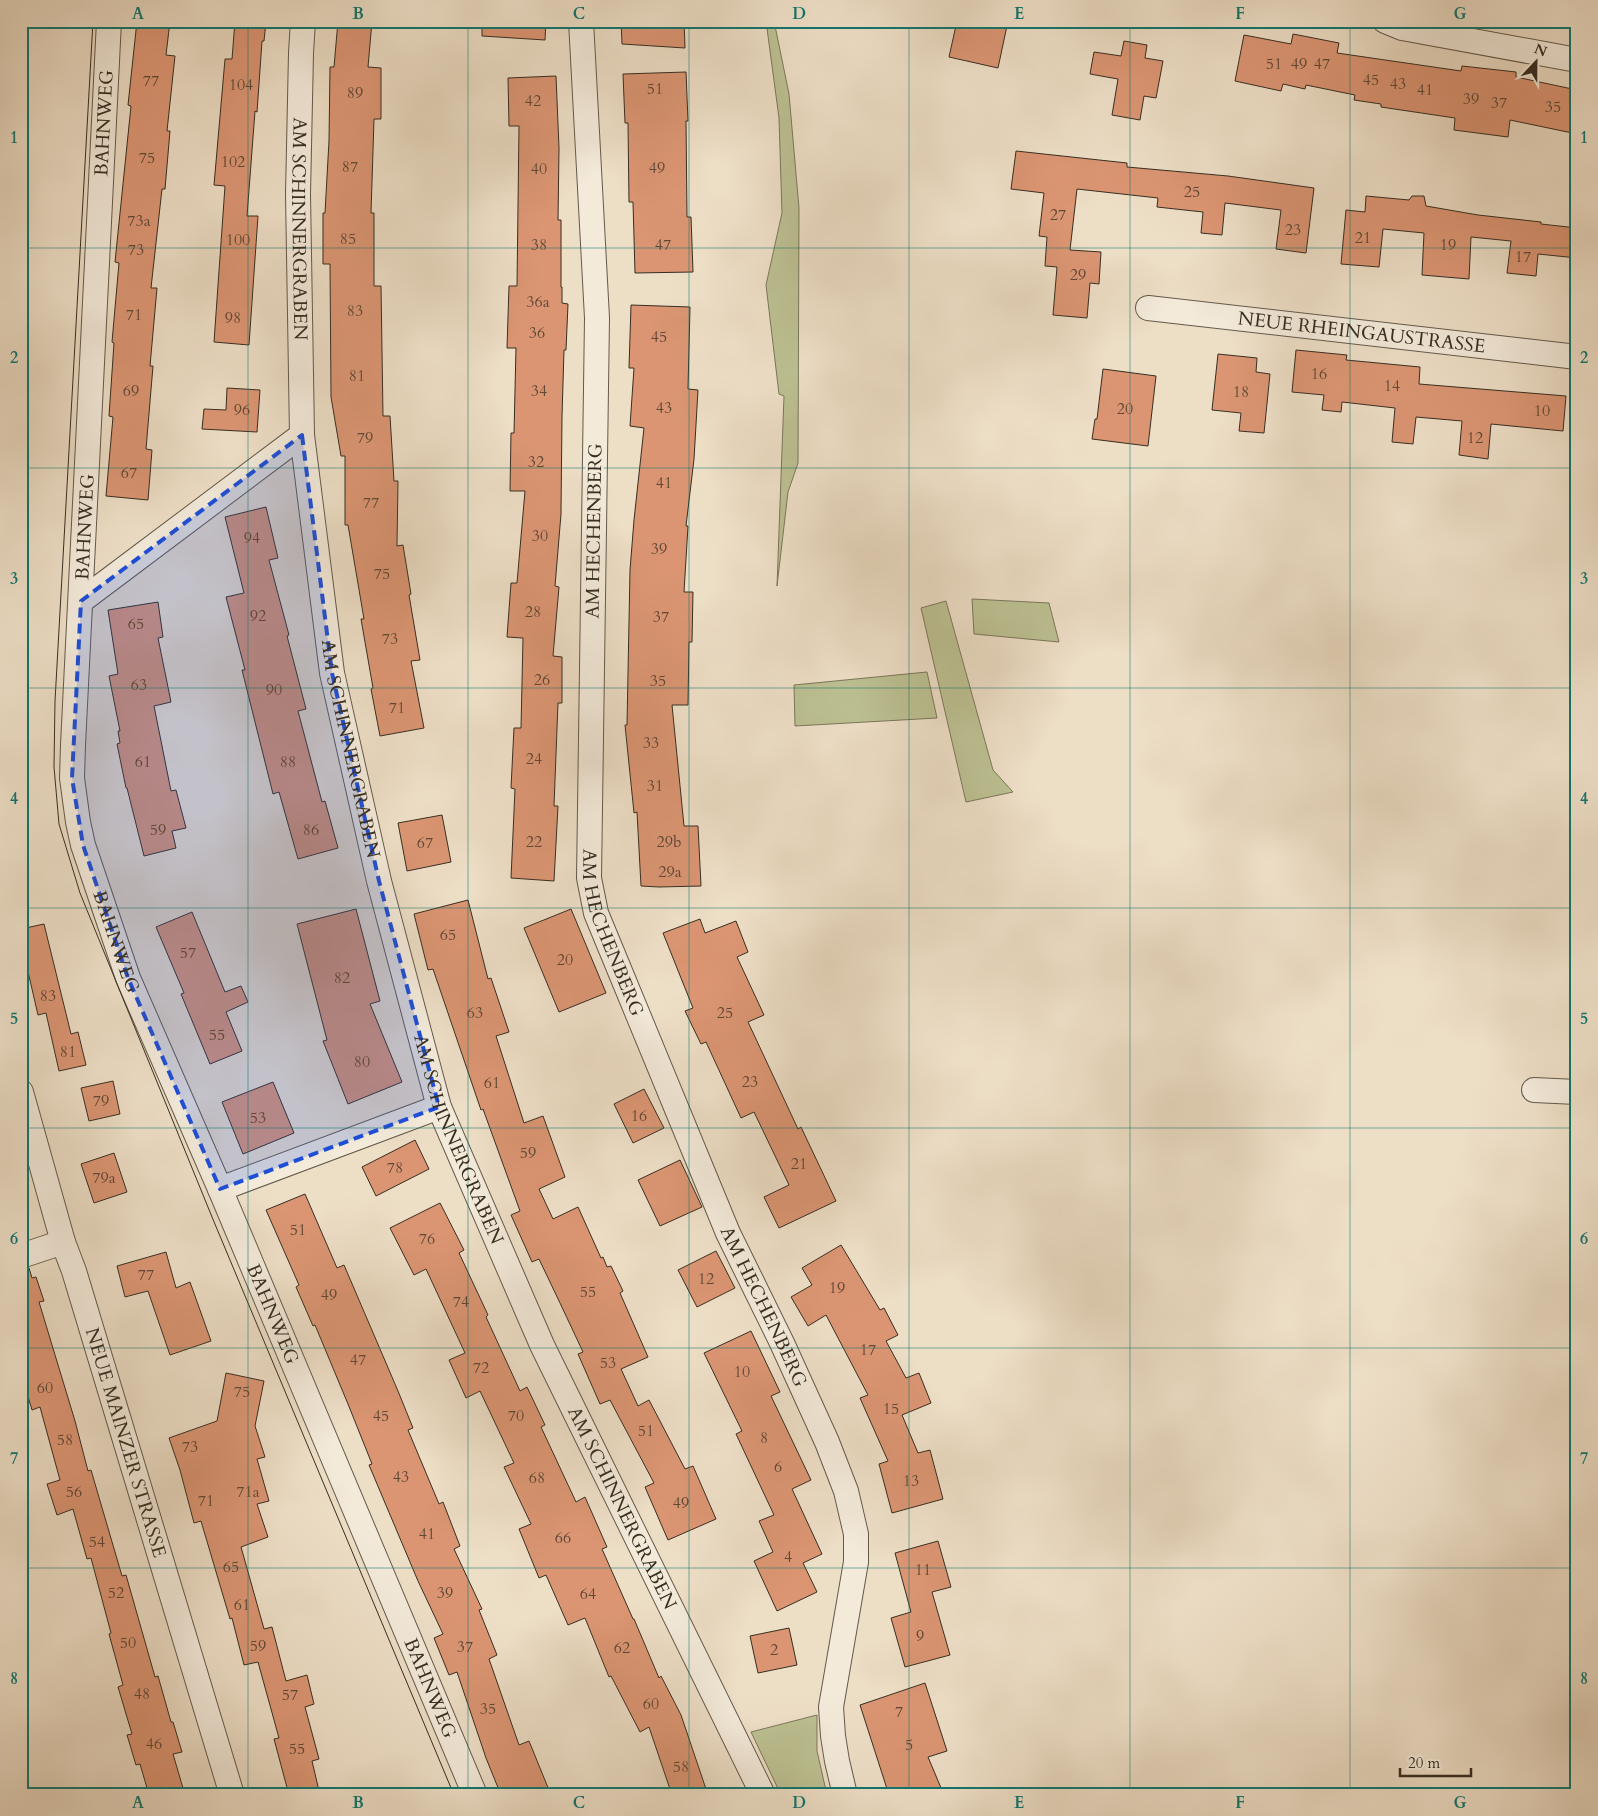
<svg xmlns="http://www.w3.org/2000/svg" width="1598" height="1816" viewBox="0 0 1598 1816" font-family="Cardo,serif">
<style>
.green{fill:#bcc092;stroke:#7a775a}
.building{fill:#db9573;stroke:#372e22}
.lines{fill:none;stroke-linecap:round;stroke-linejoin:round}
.street-casing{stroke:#645a4b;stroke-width:26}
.street{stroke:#f3eada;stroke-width:24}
.tram{stroke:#372e22;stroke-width:1}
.marked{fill:#1d4ed8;fill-opacity:0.2;stroke:#1d4ed8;stroke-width:4;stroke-dasharray:10 6;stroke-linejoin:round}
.grid{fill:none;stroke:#0f766e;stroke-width:1;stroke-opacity:0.55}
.labels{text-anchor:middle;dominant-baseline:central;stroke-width:5;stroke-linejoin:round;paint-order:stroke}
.number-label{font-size:16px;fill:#604836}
.street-label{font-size:19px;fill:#372e22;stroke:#f3eada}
.neatline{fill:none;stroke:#0f766e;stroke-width:2}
.grid-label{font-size:16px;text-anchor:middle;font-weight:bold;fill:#0f766e}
</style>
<rect width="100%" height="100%" fill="#eddec6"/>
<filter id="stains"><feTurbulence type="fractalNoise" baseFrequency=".004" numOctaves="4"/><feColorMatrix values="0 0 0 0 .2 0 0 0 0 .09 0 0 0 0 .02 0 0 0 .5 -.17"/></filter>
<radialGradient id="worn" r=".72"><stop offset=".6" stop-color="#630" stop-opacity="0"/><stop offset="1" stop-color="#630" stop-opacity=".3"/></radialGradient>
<!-- green -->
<g class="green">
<polygon points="766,21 774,21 789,94 799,208 798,463 788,492 777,586 784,396 779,394 766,285 782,213 779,118"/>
<polygon points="972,599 1049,603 1059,642 974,634"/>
<polygon points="946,601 993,770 1013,792 966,802 921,608"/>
<polygon points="927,672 937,718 795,726 794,685"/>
<polygon points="817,1715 817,1751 827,1795 781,1795 751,1732"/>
</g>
<!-- building -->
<g class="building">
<polygon points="137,21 170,21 166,55 175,56 167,131 170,131 165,189 162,189 151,288 157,288 150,366 153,366 146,449 152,450 148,500 106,496 113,417 109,416 114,343 112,342 119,263 115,262 131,106 128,105"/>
<polygon points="235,21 266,21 264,41 262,41 257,112 255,111 247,216 258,216 249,345 214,342 225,186 214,185 225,59 232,59"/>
<polygon points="338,21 372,21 368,67 381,68 381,119 374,119 371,213 374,213 374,286 381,286 383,416 390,416 394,481 398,481 397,546 403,545 411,594 409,595 420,660 411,661 424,728 380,736 371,689 373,688 361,619 364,619 348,525 345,525 345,456 341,456 331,397 330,264 323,264 323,213 325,213 329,141 330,67 334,67"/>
<polygon points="482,21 546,21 545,40 482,36"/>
<polygon points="621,21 684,21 685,48 622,44"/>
<polygon points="957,21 1008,21 998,68 949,57"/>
<polygon points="1293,34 1339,43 1337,53 1461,71 1462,66 1516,72 1516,77 1577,90 1577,134 1510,120 1508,137 1454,130 1455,118 1381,107 1381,104 1354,100 1355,95 1306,85 1305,89 1283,84 1281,91 1235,81 1244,35 1291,44"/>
<polygon points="1124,41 1147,45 1145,58 1163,61 1156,98 1144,96 1140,120 1112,115 1118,79 1090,74 1094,52 1121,56"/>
<polygon points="686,72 688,121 686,121 687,217 691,217 693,272 635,273 633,202 629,202 628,123 625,123 623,74"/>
<polygon points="556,76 559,148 558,220 561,220 561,287 562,287 562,303 568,304 566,350 564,350 562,416 561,514 555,586 559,587 553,656 562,657 562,703 558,703 554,806 558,806 554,881 511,878 515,789 511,788 514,728 521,728 523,638 507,637 511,583 517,583 525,491 510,491 511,433 514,433 516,348 507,348 509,286 517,286 519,126 509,126 508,78"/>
<polygon points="1016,151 1127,163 1127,167 1228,176 1314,188 1306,253 1276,249 1281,210 1225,203 1222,235 1201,233 1203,212 1157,207 1158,198 1077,189 1070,250 1101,252 1099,284 1090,283 1087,318 1053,315 1057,267 1045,266 1047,237 1039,236 1044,193 1011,189"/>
<polygon points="1366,196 1409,200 1412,196 1424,196 1426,206 1478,215 1541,222 1541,224 1577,228 1577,258 1538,254 1536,276 1507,273 1511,241 1471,237 1469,279 1422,275 1424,233 1383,229 1379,267 1341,264 1346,210 1365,212"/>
<polygon points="631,305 690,307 688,389 698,390 694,459 686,526 688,526 684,592 693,592 692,642 689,642 688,705 672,705 684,826 698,826 701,886 659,887 641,886 637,812 634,813 625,725 627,725 630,570 634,520 644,428 630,426 634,368 629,368"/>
<polygon points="1296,350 1347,355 1346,360 1420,367 1419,384 1566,396 1563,431 1491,424 1488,459 1459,455 1462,421 1416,417 1413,444 1392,442 1395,408 1342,402 1341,412 1322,410 1324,395 1292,392"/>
<polygon points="1218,354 1257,358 1256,372 1270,374 1264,433 1239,431 1241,413 1212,410"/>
<polygon points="1103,369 1156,376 1148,446 1092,439 1095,419 1097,419"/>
<polygon points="227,388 260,390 257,432 202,429 204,409 226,410"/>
<polygon points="266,507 278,558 269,560 289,635 287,636 306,709 298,711 322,802 325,801 338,848 298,859 279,792 273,794 242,670 245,670 226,597 244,593 225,517"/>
<polygon points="158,602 163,637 158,638 171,702 154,706 171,791 176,790 186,828 172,831 176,848 144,856 127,788 126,788 117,744 120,743 118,731 120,731 109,676 118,674 108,610"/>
<polygon points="442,815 451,862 407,871 398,823"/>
<polygon points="468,900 488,979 491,978 509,1032 496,1036 524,1123 543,1116 565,1177 539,1189 553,1219 578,1207 601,1258 603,1257 607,1267 611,1266 623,1291 620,1293 648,1357 621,1369 638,1406 649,1400 685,1469 693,1466 716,1519 668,1540 645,1487 654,1483 610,1400 600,1404 578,1354 583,1352 560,1303 539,1259 532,1262 511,1215 520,1211 483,1109 481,1110 433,969 428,970 414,914"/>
<polygon points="356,909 380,1001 370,1004 402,1082 348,1104 323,1041 327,1040 297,924"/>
<polygon points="571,909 606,993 559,1012 524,928"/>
<polygon points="192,912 225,992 241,986 248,1002 226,1012 242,1051 210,1064 181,994 184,993 156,927"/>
<polygon points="700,919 705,933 736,921 748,952 737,957 764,1015 748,1022 798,1129 801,1127 836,1201 779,1228 764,1197 789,1185 754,1112 741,1118 706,1042 701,1044 685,1011 693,1008 663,933"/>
<polygon points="44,924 71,1034 78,1032 86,1065 59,1071 46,1013 38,1015 26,963 24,963 21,950 21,929"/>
<polygon points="113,1081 120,1114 89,1121 81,1088"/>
<polygon points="273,1082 294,1133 243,1154 222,1102"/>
<polygon points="644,1089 664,1128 633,1143 614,1104"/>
<polygon points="415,1140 429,1169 376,1196 362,1167"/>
<polygon points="114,1153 127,1192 94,1203 81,1164"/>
<polygon points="680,1160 702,1207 660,1226 638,1180"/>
<polygon points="305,1194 337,1268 344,1265 398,1391 413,1428 408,1430 439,1504 443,1502 460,1546 454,1549 482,1609 479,1610 497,1655 489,1659 519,1745 529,1741 551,1795 501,1795 486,1758 457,1672 449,1675 434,1638 443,1634 418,1581 369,1465 372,1464 348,1404 315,1325 313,1326 296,1287 299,1285 266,1210"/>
<polygon points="440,1203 464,1250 459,1253 488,1315 486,1317 520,1391 527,1387 545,1425 541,1427 576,1502 585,1497 607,1547 602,1549 633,1619 634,1619 659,1678 661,1676 681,1715 708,1795 672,1795 649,1727 640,1732 611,1676 609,1677 585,1618 568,1625 546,1575 539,1578 519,1529 531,1524 504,1467 514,1463 480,1391 466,1398 449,1360 465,1353 426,1269 414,1275 390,1228"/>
<polygon points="841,1245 880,1310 884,1308 898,1335 886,1341 906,1378 919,1373 931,1403 902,1415 918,1453 930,1450 943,1499 892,1513 879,1464 888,1461 860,1398 868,1395 826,1315 808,1326 791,1297 812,1285 802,1268"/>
<polygon points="716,1251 735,1288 697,1307 678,1270"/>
<polygon points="166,1252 176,1288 190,1282 211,1341 170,1355 148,1291 125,1297 117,1266"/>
<polygon points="29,1268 32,1278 36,1277 44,1301 39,1302 75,1421 88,1471 91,1470 122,1576 126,1575 155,1677 158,1676 171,1722 173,1722 182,1752 173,1754 185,1795 149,1795 140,1764 136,1765 127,1735 132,1734 118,1687 123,1685 109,1634 111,1633 91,1558 87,1559 73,1509 57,1515 47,1484 60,1480 40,1407 32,1410 21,1373 21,1269"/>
<polygon points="751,1331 780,1392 771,1396 811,1480 792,1489 822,1554 803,1563 817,1592 777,1611 754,1561 773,1552 759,1521 774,1515 736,1434 742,1431 704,1353"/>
<polygon points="226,1373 264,1381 255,1426 265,1457 257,1459 269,1501 257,1504 268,1537 241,1547 264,1629 272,1627 286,1681 307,1675 314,1704 305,1707 319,1759 312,1761 320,1795 289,1795 274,1739 279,1738 258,1662 244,1665 232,1618 230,1619 201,1521 194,1523 180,1470 169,1438 217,1421"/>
<polygon points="938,1541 951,1587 932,1592 950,1655 905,1667 891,1618 911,1612 895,1553"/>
<polygon points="789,1628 797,1665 758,1673 750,1636"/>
<polygon points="925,1683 947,1751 928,1757 944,1795 889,1795 860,1705"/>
</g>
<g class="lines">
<defs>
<g id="street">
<path id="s1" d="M 109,21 L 73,745 L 72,778 L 78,822 L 83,845 L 128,978 L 220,1189 L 475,1795"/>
<path id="s2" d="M 303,21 L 301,53 L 298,194 L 302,435 L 332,673 L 379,881 L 439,1107 L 542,1345 L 763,1795"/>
<path id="s3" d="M 581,21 L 597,318 L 589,878 L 596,913 L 728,1233 L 782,1343 L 827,1442 L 846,1491 L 856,1534 L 856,1562 L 831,1707 L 833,1736 L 837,1761 L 845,1795"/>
<polyline points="1385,21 1402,28 1577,60"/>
<path id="s4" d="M 1148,308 L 1577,357"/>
<polyline points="81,601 302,435"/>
<polyline points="1534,1090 1577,1092"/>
<path id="s5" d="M 21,1092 L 63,1242 L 74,1271 L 232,1795"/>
<polyline points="220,1189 439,1107"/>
<polyline points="21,1256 63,1242"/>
</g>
</defs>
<!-- street casing -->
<use href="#street" class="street-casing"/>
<!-- street -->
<use href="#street" class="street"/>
<!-- tram -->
<polyline class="tram" points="93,21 55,701 54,767 59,824 80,893 212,1217 454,1795"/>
</g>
<!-- marked area -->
<path class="marked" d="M 302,435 L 332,673 L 379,881 L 439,1107 L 220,1189 L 128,978 L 83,845 L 72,778 L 81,601 Z"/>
<!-- grid -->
<path class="grid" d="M 248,21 L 248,1795M 468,21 L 468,1795M 689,21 L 689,1795M 909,21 L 909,1795M 1130,21 L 1130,1795M 1350,21 L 1350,1795M 21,248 L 1577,248M 21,468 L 1577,468M 21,688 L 1577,688M 21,908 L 1577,908M 21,1128 L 1577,1128M 21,1348 L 1577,1348M 21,1568 L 1577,1568"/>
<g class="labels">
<!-- number labels -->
<g class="number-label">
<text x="1274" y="64">51</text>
<text x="1299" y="64">49</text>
<text x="1322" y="64">47</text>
<text x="1371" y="80">45</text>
<text x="151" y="81">77</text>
<text x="1398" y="84">43</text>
<text x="241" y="85">104</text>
<text x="655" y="89">51</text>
<text x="1425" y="90">41</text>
<text x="355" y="93">89</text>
<text x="1471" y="99">39</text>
<text x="533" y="101">42</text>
<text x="1499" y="103">37</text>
<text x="1553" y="107">35</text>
<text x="147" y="158">75</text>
<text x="233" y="162">102</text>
<text x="350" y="167">87</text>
<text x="657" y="168">49</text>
<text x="539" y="169">40</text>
<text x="1192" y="192">25</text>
<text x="1058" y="215">27</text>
<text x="139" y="221">73a</text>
<text x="1293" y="230">23</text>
<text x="1363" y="238">21</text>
<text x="348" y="239">85</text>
<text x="238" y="240">100</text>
<text x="539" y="245">38</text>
<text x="663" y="245">47</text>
<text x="1448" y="245">19</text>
<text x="136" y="250">73</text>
<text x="1523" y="257">17</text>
<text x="1078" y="275">29</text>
<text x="538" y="302">36a</text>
<text x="355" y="311">83</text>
<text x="134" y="315">71</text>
<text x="233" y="318">98</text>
<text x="537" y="333">36</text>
<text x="659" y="337">45</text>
<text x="1319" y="374">16</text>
<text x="357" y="376">81</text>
<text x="1392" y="386">14</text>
<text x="131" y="391">69</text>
<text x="539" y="391">34</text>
<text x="1241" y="392">18</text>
<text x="664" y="408">43</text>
<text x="1125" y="409">20</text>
<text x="242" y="410">96</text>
<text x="1542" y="411">10</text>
<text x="365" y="438">79</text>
<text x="1475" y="438">12</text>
<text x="536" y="462">32</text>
<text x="129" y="473">67</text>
<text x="664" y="483">41</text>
<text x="371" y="503">77</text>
<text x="540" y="536">30</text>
<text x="252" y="538">94</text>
<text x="659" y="549">39</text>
<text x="382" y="574">75</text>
<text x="533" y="612">28</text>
<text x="258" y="616">92</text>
<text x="661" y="617">37</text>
<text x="136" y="624">65</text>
<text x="390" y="639">73</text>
<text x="542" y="680">26</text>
<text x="658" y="681">35</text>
<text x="139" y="685">63</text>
<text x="274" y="690">90</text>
<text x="397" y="708">71</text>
<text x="651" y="743">33</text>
<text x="534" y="759">24</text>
<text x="143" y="762">61</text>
<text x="288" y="762">88</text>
<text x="655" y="786">31</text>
<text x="158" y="830">59</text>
<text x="311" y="830">86</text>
<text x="534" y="842">22</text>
<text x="669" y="842">29b</text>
<text x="425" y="843">67</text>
<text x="670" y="872">29a</text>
<text x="448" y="935">65</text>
<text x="188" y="953">57</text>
<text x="565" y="960">20</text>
<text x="342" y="978">82</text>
<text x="48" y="996">83</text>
<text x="475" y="1013">63</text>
<text x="725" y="1013">25</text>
<text x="217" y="1035">55</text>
<text x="68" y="1052">81</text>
<text x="362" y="1062">80</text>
<text x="750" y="1082">23</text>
<text x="492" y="1083">61</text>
<text x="101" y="1101">79</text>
<text x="639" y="1116">16</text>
<text x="258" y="1118">53</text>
<text x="528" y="1153">59</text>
<text x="799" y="1164">21</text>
<text x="395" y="1168">78</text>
<text x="104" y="1178">79a</text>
<text x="298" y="1230">51</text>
<text x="427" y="1239">76</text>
<text x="146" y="1275">77</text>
<text x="706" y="1279">12</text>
<text x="837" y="1288">19</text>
<text x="588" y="1292">55</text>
<text x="329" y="1295">49</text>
<text x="461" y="1302">74</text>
<text x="868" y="1350">17</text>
<text x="358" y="1360">47</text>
<text x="608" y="1363">53</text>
<text x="481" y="1368">72</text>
<text x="742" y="1372">10</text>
<text x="45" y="1388">60</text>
<text x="242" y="1392">75</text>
<text x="891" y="1409">15</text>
<text x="381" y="1416">45</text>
<text x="516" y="1416">70</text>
<text x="646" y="1431">51</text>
<text x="764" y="1438">8</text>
<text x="65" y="1440">58</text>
<text x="190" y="1447">73</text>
<text x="778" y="1467">6</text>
<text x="401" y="1477">43</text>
<text x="537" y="1478">68</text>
<text x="911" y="1481">13</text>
<text x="74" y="1492">56</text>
<text x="248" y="1492">71a</text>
<text x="206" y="1501">71</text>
<text x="681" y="1503">49</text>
<text x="427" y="1534">41</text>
<text x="563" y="1538">66</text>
<text x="97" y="1542">54</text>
<text x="788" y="1557">4</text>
<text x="231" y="1567">65</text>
<text x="923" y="1570">11</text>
<text x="116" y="1593">52</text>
<text x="445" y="1593">39</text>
<text x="588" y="1594">64</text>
<text x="242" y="1605">61</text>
<text x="920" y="1636">9</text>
<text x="128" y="1643">50</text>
<text x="258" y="1646">59</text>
<text x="465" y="1647">37</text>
<text x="622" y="1648">62</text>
<text x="774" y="1650">2</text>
<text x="142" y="1694">48</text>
<text x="290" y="1695">57</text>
<text x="651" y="1704">60</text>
<text x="488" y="1709">35</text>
<text x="899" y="1712">7</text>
<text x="154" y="1744">46</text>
<text x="909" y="1745">5</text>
<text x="297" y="1749">55</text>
<text x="681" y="1767">58</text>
</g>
<!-- street labels -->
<g class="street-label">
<text transform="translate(104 123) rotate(-87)">BAHNWEG</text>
<text stroke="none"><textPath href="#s2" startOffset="208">AM SCHINNERGRABEN</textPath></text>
<text stroke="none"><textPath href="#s4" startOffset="215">NEUE RHEINGAUSTRASSE</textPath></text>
<text transform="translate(85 527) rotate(-87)">BAHNWEG</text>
<text transform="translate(594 531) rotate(-89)">AM HECHENBERG</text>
<text stroke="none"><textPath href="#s2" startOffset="732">AM SCHINNERGRABEN</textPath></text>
<text stroke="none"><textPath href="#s3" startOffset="916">AM HECHENBERG</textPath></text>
<text stroke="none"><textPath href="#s1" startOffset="928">BAHNWEG</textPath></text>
<text stroke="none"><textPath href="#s2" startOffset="1138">AM SCHINNERGRABEN</textPath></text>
<text stroke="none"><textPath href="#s3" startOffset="1321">AM HECHENBERG</textPath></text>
<text stroke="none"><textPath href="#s1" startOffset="1332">BAHNWEG</textPath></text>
<text stroke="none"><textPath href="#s5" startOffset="366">NEUE MAINZER STRASSE</textPath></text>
<text stroke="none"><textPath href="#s2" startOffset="1542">AM SCHINNERGRABEN</textPath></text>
<text stroke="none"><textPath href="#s1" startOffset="1738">BAHNWEG</textPath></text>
</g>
</g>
<!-- margin -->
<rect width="1598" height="1816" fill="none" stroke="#eddec6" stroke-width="55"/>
<!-- north arrow -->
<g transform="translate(1536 62) rotate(22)" stroke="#f3eada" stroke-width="4" paint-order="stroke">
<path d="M0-4L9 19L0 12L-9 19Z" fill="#372e22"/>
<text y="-8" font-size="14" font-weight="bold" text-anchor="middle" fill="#372e22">N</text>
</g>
<!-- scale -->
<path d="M1400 1768v8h71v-8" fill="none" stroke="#372e22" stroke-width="2.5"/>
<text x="1408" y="1768" font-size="15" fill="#372e22" stroke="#f3eada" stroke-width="4" paint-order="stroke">20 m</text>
<rect x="28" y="28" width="1542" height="1760" class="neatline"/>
<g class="grid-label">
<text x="138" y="19">A</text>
<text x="358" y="19">B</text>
<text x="579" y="19">C</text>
<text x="799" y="19">D</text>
<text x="1019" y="19">E</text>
<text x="1240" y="19">F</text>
<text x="1460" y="19">G</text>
<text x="14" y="143">1</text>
<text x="1584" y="143">1</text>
<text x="14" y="363">2</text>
<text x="1584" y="363">2</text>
<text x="14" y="584">3</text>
<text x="1584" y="584">3</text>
<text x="14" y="804">4</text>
<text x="1584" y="804">4</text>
<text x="14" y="1024">5</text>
<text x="1584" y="1024">5</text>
<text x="14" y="1244">6</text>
<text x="1584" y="1244">6</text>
<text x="14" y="1464">7</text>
<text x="1584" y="1464">7</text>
<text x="14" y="1684">8</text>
<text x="1584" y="1684">8</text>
<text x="138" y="1808">A</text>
<text x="358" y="1808">B</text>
<text x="579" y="1808">C</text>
<text x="799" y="1808">D</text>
<text x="1019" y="1808">E</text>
<text x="1240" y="1808">F</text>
<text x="1460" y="1808">G</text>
</g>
<rect width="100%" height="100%" filter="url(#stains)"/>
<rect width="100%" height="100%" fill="url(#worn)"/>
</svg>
